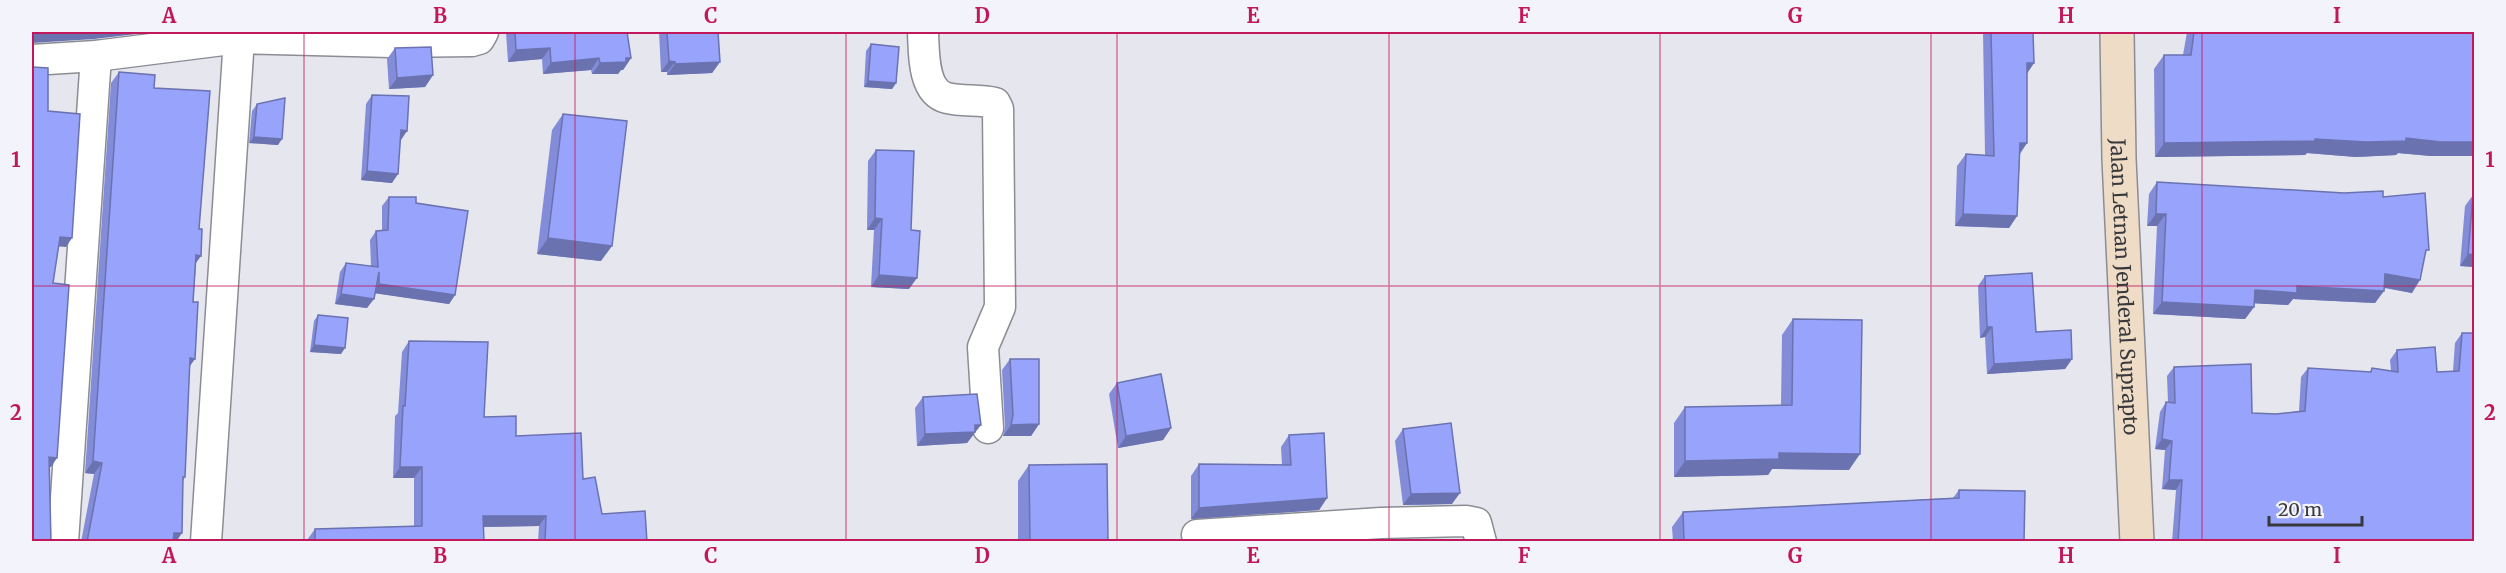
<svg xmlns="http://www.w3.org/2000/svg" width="2506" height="573" font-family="Merriweather,serif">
	<rect width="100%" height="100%" fill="#e5e6ee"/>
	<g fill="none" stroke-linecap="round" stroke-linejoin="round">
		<defs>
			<g id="minor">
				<path d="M923,32C924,51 922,92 947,98C963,102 979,99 995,103L998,109L1000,307L983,347L988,428"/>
				<path d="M391,42L472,41L479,39L483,32"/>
				<path d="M32,60L96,56L239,38"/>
				<path d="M1197,535L1381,523L1466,521L1476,523L1481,542"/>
				<path d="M63,542L96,56"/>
				<path d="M206,542L239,38L391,42L390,32"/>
			</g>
			<g id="secondary">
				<path id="s1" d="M2117,32L2119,159L2137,542"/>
			</g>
		</defs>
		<use href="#minor" stroke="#8b8d93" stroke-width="33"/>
		<use href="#secondary" stroke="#8b8d93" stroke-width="36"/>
		<use href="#minor" stroke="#fff" stroke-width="30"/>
		<use href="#secondary" stroke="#efdcc6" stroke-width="33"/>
	</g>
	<g fill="#838cd9">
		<path d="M506,32H627L631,58L623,70H621L618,74H592L591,70L543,74L542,59L508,62Z"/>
		<path d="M659,32H718L720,62L712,73L667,75V72H661Z"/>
		<path d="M1983,32H2033L2034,63L2027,73V143L2020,154L2017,216L2009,228L1955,226L1957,166L1966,154L1985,155Z"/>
		<path d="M2187,32H2475L2431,156L2398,153L2396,155L2356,157L2307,153L2305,155L2155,157L2154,69L2164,55H2183Z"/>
		<path d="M871,44L896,83L892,89L864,87L866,51Z"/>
		<path d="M395,48L433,75L425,87L389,89L387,59Z"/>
		<path d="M119,72L154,88L196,263L189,366L185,477L183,481L176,542H81L94,474L85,473L111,83Z"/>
		<path d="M372,95L401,139L392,183L361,180L366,104Z"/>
		<path d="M257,104L278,145L249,143L252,111Z"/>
		<path d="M563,114L601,261L537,254L552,130Z"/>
		<path d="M876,150L909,289L871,287L874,230H867L868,161Z"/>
		<path d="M2157,182L2383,197L2424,257L2412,293L2384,288L2375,303L2293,299L2288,305L2254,303V307L2245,319L2153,314L2157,226H2147L2149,194Z"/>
		<path d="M2473,195H2475V267L2460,266L2465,206Z"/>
		<path d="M389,197L416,203L455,295L449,304L375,293L367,308L335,304L340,272L346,263L371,266L370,240L376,231H382V206Z"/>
		<path d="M1985,276L2036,332L2072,359L2065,369L1987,374L1985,337L1980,338L1978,286Z"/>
		<path d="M2475,298V330H2473Z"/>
		<path d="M318,315L341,354L310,352L314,321Z"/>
		<path d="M1793,319L1849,470L1772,469L1768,475L1674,477V423L1685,407L1781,406L1782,335Z"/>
		<path d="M2462,333L2475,542H2172L2176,490L2162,489L2165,450L2155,449L2160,412L2166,402H2168L2167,376L2174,367L2252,413L2276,414L2299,411L2301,377L2308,368L2370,372L2372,368L2391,371L2390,360L2397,350L2437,372L2453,371L2455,343Z"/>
		<path d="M409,341L484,417L516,436L583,479L602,514L647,542H538L539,526L483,527L484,542H307V540L315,529L414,526V478H393L395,416L398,413L402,352Z"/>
		<path d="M1010,359L1039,424L1031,436H1003L1005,427L1002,370Z"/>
		<path d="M1117,383L1171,428L1163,440L1118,448L1109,394Z"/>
		<path d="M923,397L973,436H972L967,443L917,446L915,408Z"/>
		<path d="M1403,429L1452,504L1403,505L1395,441Z"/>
		<path d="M1289,435L1327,498L1319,510L1191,519V476L1199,464L1282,465L1281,447Z"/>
		<path d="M1029,465L1108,542H1018V481Z"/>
		<path d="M1959,490L2024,542H1673L1672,527L1683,512L1953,498Z"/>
	</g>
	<g fill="#6a72b0">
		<path d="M74,32H153L94,39L32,43V36L37,34Z"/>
		<path d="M550,48L542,59L508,62L516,50Z"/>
		<path d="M599,58L591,70L543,74L551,63Z"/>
		<path d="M626,58H631L623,70H621L618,74H592L600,63Z"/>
		<path d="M669,61L675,62L667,72H661Z"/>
		<path d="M720,62L712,73L667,75L675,64Z"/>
		<path d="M2027,63H2034L2026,75Z"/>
		<path d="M433,75L425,87L389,89L397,78Z"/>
		<path d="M868,81L896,83L892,89L864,87Z"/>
		<path d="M401,130L407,131L401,140Z"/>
		<path d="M254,137L282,139L278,145L249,143Z"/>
		<path d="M2406,138L2475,142V156H2431L2398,153L2396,155L2356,157L2307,153L2305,155L2155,157L2164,143L2315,139Z"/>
		<path d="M2020,143H2027L2019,154Z"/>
		<path d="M367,171L398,174L392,183L361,180Z"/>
		<path d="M1963,214L2017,216L2009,228L1955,226Z"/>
		<path d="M2156,214H2166L2157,226H2147Z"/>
		<path d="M875,218L882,219L874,230H867Z"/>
		<path d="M60,237L72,238L66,247L54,246Z"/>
		<path d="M548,238L612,246L601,261L537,254Z"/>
		<path d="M2468,254L2475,255V267L2460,266Z"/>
		<path d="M196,255L201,256L193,267Z"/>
		<path d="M2385,274L2420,280L2412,293L2377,286Z"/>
		<path d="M879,275L917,278L909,289L871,287Z"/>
		<path d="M379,284L455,295L449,304L373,293Z"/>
		<path d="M2297,286L2384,291L2375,303L2293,299L2288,305L2246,303L2255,290Z"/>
		<path d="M341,294L374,299L367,308L335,304Z"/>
		<path d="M2162,302L2254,307L2245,319L2153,314Z"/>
		<path d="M1987,327H1992L1985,337L1980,338Z"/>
		<path d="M314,345L345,348L341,354L310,352Z"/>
		<path d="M190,358L195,359L187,370Z"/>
		<path d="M2072,359L2065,369L1987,374L1994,364Z"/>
		<path d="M1039,424L1031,436H1003L1011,425Z"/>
		<path d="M975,425H981L967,443L917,446L925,434Z"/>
		<path d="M1171,428L1163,440L1118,448L1126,436Z"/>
		<path d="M2162,439L2172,441L2165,450L2155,449Z"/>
		<path d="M1779,453L1860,454L1849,470L1772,469L1768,475L1674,477L1685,461Z"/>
		<path d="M49,457L57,458L51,467L43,466Z"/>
		<path d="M93,461L102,463L94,474L85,473Z"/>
		<path d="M400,467H422L414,478H393Z"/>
		<path d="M2169,480H2182L2176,490L2162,489Z"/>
		<path d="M1460,493L1452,504L1403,505L1411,494Z"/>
		<path d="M1327,498L1319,510L1191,519L1199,508Z"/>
		<path d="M483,516H546L539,526L475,527Z"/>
		<path d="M174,533H182L176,542H168Z"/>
	</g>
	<g fill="#98a3fc" stroke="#6a72b0" stroke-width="1.5">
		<path d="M32,32H74L37,34L32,36Z"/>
		<path d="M515,32H627L631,58H626V62L600,63L599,58L551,63L550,48L516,50Z"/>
		<path d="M667,32H718L720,62L675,64V62L669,61Z"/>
		<path d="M1991,32H2033L2034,63H2027V143H2020L2017,216L1963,214L1966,154L1994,156Z"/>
		<path d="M2194,32H2475V142H2441L2406,138V141L2366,142L2315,139V141L2164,143V55H2191Z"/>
		<path d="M871,44L899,47L896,83L868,81Z"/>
		<path d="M431,47L433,75L397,78L395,48Z"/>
		<path d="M32,67L48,68V111L80,114L72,238L60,237L53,283L69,285L57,458L49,457L51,542H32Z"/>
		<path d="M119,72L155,75L154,88L210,91L199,229H202L201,256L196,255L193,302H198L195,359L190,358L185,477H183L182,533H174L173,542H87L102,463L93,461Z"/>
		<path d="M372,95L409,96L407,131L401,130L398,174L367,171Z"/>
		<path d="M285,98L282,139L254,137L257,104Z"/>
		<path d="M563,114L627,121L612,246L548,238Z"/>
		<path d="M876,150L914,151L911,230L920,231L917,278L879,275L882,219L875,218Z"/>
		<path d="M2157,182L2344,193L2383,191V197L2425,193L2429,250H2426L2420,280L2385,274L2384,291L2297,286V293L2255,290L2254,307L2162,302L2166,214H2156Z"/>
		<path d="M2473,195H2475V255L2468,254Z"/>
		<path d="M389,197H416V203L468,211L455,295L379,284V272L374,299L341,294L346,263L378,267L376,231L388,230Z"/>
		<path d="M2032,273L2036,332L2071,330L2072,359L1994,364L1992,327H1987L1985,276Z"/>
		<path d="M318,315L348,318L345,348L314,345Z"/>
		<path d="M1793,319L1862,320L1860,454L1779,453V459L1685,461V407L1792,405Z"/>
		<path d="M2462,333H2475V542H2178L2182,480H2169L2172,441L2162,439L2166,402L2175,403L2174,367L2251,364L2252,413L2276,414L2305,411L2308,368L2371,372L2372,368L2398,372L2397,350L2435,347L2437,372L2459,371Z"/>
		<path d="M409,341L488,342L484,417L516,416V436L581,433L583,479L595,477L602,514L645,511L647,542H545L546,516H483L484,542H315V529L422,526V467H400L403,406H405Z"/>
		<path d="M1010,359H1039V424L1011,425L1013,415Z"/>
		<path d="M1161,374L1171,428L1126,436L1117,383Z"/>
		<path d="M977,394L981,425H975V432L925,434L923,397Z"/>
		<path d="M1451,423L1460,493L1411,494L1403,429Z"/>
		<path d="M1324,433L1327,498L1199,508V464L1291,465L1289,435Z"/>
		<path d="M1107,464L1108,542H1030L1029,465Z"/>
		<path d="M1959,490L2025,491L2024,542H1882V540L1854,542H1684L1683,512L1959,498Z"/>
	</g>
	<path fill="none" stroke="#c2185b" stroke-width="1.5" stroke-opacity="0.55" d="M304,32V542M575,32V542M846,32V542M1117,32V542M1389,32V542M1660,32V542M1931,32V542M2202,32V542M32,286H2474"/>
	<g text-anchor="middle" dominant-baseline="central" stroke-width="6" stroke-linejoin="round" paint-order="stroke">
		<g font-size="20" fill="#38393c" stroke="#f2f3fb">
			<text stroke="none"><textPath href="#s1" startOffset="255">Jalan Letnan Jenderal Suprapto</textPath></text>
		</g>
	</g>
	<rect width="2506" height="573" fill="none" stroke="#f2f3fb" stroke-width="66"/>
	<path d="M2269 516v9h93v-9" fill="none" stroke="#38393c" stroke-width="3"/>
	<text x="2278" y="516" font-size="18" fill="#38393c" stroke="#f2f3fb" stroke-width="4.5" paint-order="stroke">20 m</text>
	<rect x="33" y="33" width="2440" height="507" fill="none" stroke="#c2185b" stroke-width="2"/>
	<g font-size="20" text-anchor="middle" font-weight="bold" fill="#c2185b">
		<text x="169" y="23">A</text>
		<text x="440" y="23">B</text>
		<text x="711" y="23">C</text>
		<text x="982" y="23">D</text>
		<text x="1253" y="23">E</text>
		<text x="1524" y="23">F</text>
		<text x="1795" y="23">G</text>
		<text x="2066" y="23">H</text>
		<text x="2337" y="23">I</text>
		<text x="16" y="167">1</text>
		<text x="2490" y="167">1</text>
		<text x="16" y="420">2</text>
		<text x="2490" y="420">2</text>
		<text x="169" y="563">A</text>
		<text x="440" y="563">B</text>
		<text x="711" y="563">C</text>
		<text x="982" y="563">D</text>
		<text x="1253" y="563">E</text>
		<text x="1524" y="563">F</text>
		<text x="1795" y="563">G</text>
		<text x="2066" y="563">H</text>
		<text x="2337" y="563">I</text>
	</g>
</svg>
